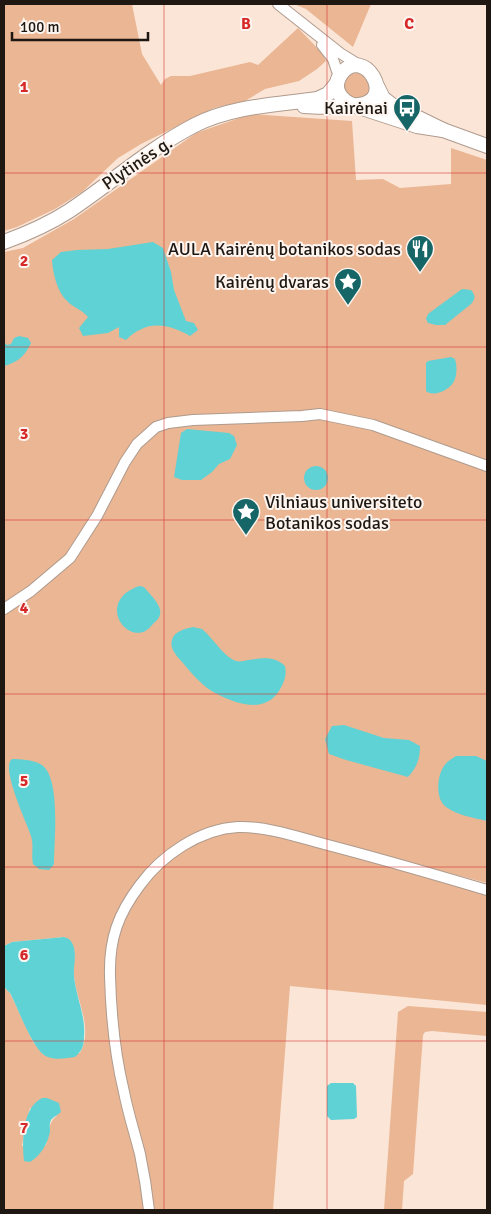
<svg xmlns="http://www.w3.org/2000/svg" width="491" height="1214" font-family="Signika,sans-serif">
	<rect width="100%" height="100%" fill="#fbe5d7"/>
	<g fill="#eab693" fill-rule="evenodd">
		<path d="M4,4H132L142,54L161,85L165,79L171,76H190L250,62L258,65L298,28L322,53L326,61L317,69L299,81L265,89L245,101L214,108L141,144L118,158L82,192L55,209L17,227L4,231Z"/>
		<path d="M294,4H371L353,47L306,9Z"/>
		<circle cx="357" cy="86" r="13"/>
		<path d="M251,114L352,121L356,180L383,179L400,188L451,184V148L487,160V883L289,831L487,894V1005L290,986L273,1210H4V987L10,993L33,1042L44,1055L80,1053C94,1029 76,1000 74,976C73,966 75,957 74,948L64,937L12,942L4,946V252L23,248L74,219L196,133ZM30,1108L57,1116C48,1121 49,1135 46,1145L22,1146L25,1127Z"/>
		<path d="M408,1006L487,1012V1036L432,1031L425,1032L423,1035L413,1174L404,1181L402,1210H384L398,1012Z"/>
	</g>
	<g fill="#5fd2d5">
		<path d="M153,242L163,248L171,272L174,290L186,321L194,323L198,330L190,336C166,323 147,320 126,340L119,337V327L108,333L83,336L79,328L88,317C80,308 74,308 68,302C57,292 53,274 52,260L61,252L77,250L108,249Z"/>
		<path d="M462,289L471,290C475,295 476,298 471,304L445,325H436L428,323L426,319L428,314Z"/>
		<path d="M19,336L28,338L31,343C25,356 18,362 4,366V342L7,345L11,344L14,338Z"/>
		<path d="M451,357L455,359C457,365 457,373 455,379C452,389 434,398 426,391V363L428,361Z"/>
		<path d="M187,429L229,433L234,436L237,445L230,459L219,464L212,472L201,480H182L174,477L181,433Z"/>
		<circle cx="316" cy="478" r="12"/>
		<path d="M139,586L144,587C152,597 169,611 155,622C151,626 147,631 143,632C122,639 99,600 139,586Z"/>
		<path d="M193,627L202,629C212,637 224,657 236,661C240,662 244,661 248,660C262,658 274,656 285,666C287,676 284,682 279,691C263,716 230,702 210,690C200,683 191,673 183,663C178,657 169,649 172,640C174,631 185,629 193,627Z"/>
		<path d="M344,725L384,738L409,740L420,746C420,759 417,767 408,777L346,760L329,754L325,739L332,726Z"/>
		<path d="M456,756H476L487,761V821C474,818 457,815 446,807C435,799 437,776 444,766C446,762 452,759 456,756Z"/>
		<path d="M12,759C21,759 34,760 42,765C61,779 54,841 54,863L53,866L49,870L39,869L33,864C31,855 34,845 31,836C27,823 0,767 12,759Z"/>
		<path d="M64,937L69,939C79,949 73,964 74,976C76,997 86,1016 84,1037C84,1046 82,1051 75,1057C66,1058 52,1061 44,1055C31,1045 18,1008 10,993L4,987V946L12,942Z"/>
		<path d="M331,1083H353L356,1086L357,1117L354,1119L331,1120L327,1116V1086Z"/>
		<path d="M42,1098H47L59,1103L61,1112C58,1115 53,1117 51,1120C49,1124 50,1128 50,1132C47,1145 41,1155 30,1162L24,1161C22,1141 22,1108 42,1098Z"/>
	</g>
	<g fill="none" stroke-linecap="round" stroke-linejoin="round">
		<defs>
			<g id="street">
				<path d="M278,4L340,53L361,66"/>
				<path d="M322,45L333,59L339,77"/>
				<path d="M4,609L31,591L70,558L97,516L125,462L137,444L156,427L168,423L193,420L302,416L320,414L373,425L487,466"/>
				<path d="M149,1210C147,1192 144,1173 140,1154C135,1134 128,1113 124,1092C115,1055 111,1014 110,976C109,939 118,914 140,885C162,855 200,829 238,827C265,826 298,837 324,844C378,858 433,874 487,890"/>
			</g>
			<g id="secondary">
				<path d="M377,86L383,98L392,105L443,130L487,146"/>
				<path d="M304,106C322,107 342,108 359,105C398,100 363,44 341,74C331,88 341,102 356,106L417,126L443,130"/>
				<path d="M4,242C26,234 49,224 69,211C111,183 150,148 195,125C232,106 276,105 317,99L328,94L337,83"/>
			</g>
		</defs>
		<use href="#street" stroke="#af9b8e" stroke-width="12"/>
		<use href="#secondary" stroke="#af9b8e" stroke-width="16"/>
		<use href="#street" stroke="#fff" stroke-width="10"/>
		<use href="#secondary" stroke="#fff" stroke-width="14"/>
	</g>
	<path fill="none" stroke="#d62828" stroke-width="1" stroke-opacity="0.55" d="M164,4V1210M327,4V1210M4,173H487M4,347H487M4,520H487M4,694H487M4,867H487M4,1041H487"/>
	<defs>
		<symbol id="bus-pin" viewBox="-11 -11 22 30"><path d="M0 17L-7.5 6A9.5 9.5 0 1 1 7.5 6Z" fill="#176667" stroke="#fef5f0"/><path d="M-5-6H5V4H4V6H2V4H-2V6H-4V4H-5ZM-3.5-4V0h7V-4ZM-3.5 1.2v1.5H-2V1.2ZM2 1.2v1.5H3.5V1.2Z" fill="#fff"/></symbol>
		<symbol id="restaurant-pin" viewBox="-11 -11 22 30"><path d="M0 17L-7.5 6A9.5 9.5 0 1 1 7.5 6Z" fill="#176667" stroke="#fef5f0"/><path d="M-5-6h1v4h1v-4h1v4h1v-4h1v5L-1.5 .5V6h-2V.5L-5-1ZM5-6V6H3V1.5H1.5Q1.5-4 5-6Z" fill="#fff"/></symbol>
		<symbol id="sight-pin" viewBox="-11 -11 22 30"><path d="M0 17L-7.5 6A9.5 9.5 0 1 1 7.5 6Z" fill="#176667" stroke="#fef5f0"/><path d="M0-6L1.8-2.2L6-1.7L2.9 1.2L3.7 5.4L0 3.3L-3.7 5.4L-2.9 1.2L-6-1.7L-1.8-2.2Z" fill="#fff"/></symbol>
	</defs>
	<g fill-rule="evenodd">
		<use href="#bus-pin" x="391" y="92" width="32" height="43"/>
		<use href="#restaurant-pin" x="404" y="233" width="32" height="43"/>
		<use href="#sight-pin" x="332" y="266" width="32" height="43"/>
		<use href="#sight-pin" x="230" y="496" width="32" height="43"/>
	</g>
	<g text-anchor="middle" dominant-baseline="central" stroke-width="4" stroke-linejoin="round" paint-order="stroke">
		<g font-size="18" fill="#1e1712" stroke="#fef5f0" text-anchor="end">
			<text x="388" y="108">Kairėnai</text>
			<text x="401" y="249">AULA Kairėnų botanikos sodas</text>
			<text x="329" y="282">Kairėnų dvaras</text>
			<text x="265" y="502" text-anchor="start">Vilniaus universiteto<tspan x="265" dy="21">Botanikos sodas</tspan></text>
		</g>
		<g font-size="18" fill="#1e1712" stroke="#fef5f0">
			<text transform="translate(137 163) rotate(-34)">Plytinės g.</text>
		</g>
	</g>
	<g font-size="16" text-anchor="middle" font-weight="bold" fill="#d62828" stroke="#fef5f0" stroke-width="4" stroke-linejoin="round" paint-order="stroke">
		<text x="246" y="29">B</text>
		<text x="409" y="29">C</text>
		<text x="24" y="92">1</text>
		<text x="24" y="266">2</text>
		<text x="24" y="439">3</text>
		<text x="24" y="613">4</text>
		<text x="24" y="786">5</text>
		<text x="24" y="960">6</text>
		<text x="24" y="1133">7</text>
	</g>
	<rect width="491" height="1214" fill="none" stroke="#1e1712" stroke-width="10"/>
	<path d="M12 32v8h136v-8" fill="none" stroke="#1e1712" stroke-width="2.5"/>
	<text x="20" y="32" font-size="15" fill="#1e1712" stroke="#fef5f0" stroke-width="4" paint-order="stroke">100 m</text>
</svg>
